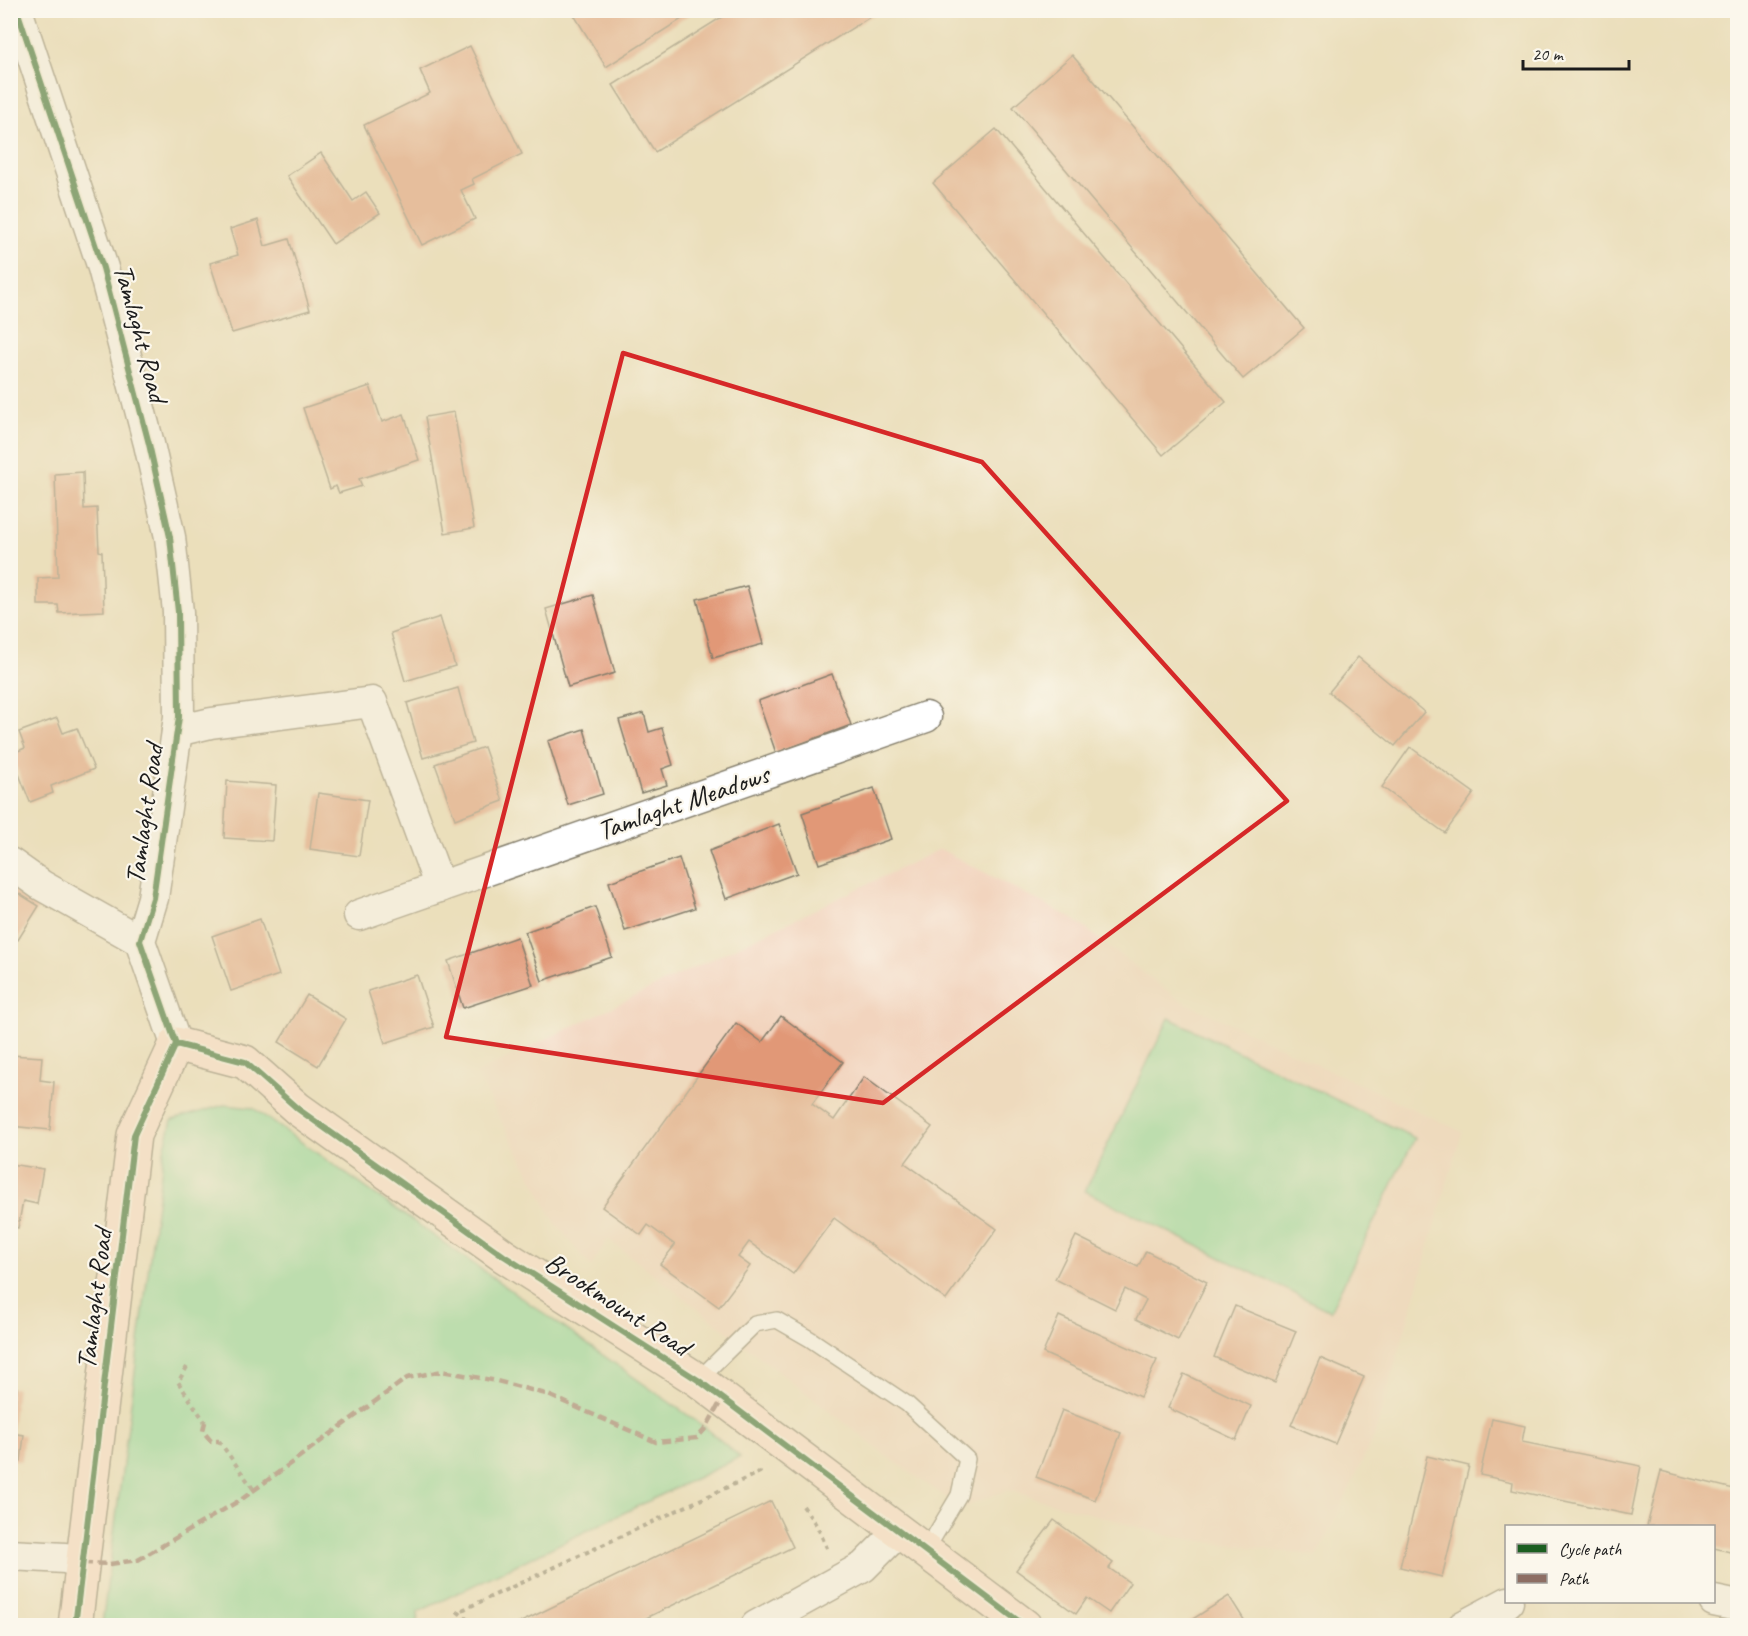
<svg xmlns="http://www.w3.org/2000/svg" width="1748" height="1636" font-family="Caveat,sans-serif">
	<rect width="100%" height="100%" fill="#fbf7ec"/>
	<filter id="ink" filterUnits="userSpaceOnUse"><feTurbulence type="fractalNoise" baseFrequency=".0167" numOctaves="2"/><feDisplacementMap in="SourceGraphic" scale="12" xChannelSelector="R" yChannelSelector="G"/><feConvolveMatrix kernelMatrix="1 2 1 2 8 2 1 2 1" color-interpolation-filters="sRGB"/></filter>
	<filter id="wash" filterUnits="userSpaceOnUse"><feTurbulence type="fractalNoise" baseFrequency=".008" numOctaves="4" result="noise"/><feDisplacementMap in="SourceGraphic" scale="24" xChannelSelector="R" yChannelSelector="G"/><feGaussianBlur stdDeviation="1.35" result="paint"/><feColorMatrix in="noise" values="0 0 0 0 0 0 0 0 0 0 0 0 0 0 0 0 0 1.4 0 .05"/><feComposite in="paint" operator="in"/></filter>
	<g filter="url(#wash)">
		<rect width="100%" height="100%" fill="#ebdfbb"/>
		<path fill="#f2d4be" d="M940,849L1073,919L1178,999L1462,1132L1375,1434L1318,1556L1173,1537L1007,1490L962,1508L895,1462L608,1239L591,1267L556,1224L476,1073Z"/>
		<g fill="#86db9d" stroke="#517c5c" stroke-width="1.5">
			<path d="M1169,1018L1415,1138L1330,1311L1085,1191Z"/>
			<path d="M224,1105L253,1108L706,1428L740,1457L418,1612L417,1625H102L164,1150L172,1120Z"/>
		</g>
		<g id="blocks">
			<g fill="#e19877">
				<path d="M571,10H696L606,67Z"/>
				<path d="M733,10H881L655,152L613,85Z"/>
				<path d="M470,46L522,154L472,179L474,184L461,190L475,219L422,245L364,125L430,93L420,70Z"/>
				<path d="M1072,55L1304,328L1243,379L1013,107Z"/>
				<path d="M996,129L1226,402L1163,455L933,183Z"/>
				<path d="M321,153L353,201L366,192L380,213L333,244L287,176Z"/>
				<path d="M258,220L265,246L289,239L310,310L232,333L210,263L238,255L230,229Z"/>
				<path d="M370,386L382,422L404,414L419,460L359,479L362,486L339,493L336,486L330,489L303,408Z"/>
				<path d="M454,412L474,528L445,533L425,417Z"/>
				<path d="M83,472L84,509L97,508L99,551L102,552L104,611L59,613L58,605H38V578L58,577L55,474Z"/>
				<path d="M747,586L763,644L713,658L697,599Z"/>
				<path d="M593,595L615,673L568,687L546,609Z"/>
				<path d="M440,617L455,666L405,681L391,633Z"/>
				<path d="M1358,657L1424,712L1395,746L1329,692Z"/>
				<path d="M832,674L851,725L776,753L758,701Z"/>
				<path d="M458,688L473,743L423,758L407,703Z"/>
				<path d="M644,713L649,732L662,728L673,765L662,769L667,785L641,793L619,720Z"/>
				<path d="M57,718L63,733L77,728L94,769L51,786L53,793L30,802L11,754L25,748L19,732Z"/>
				<path d="M584,729L603,794L568,805L548,741Z"/>
				<path d="M484,747L503,801L455,819L435,764Z"/>
				<path d="M1410,747L1474,793L1445,833L1382,787Z"/>
				<path d="M227,781L276,785L272,841L224,838Z"/>
				<path d="M874,788L891,839L819,864L802,813Z"/>
				<path d="M318,793L368,800L359,856L310,849Z"/>
				<path d="M779,824L797,873L726,899L709,851Z"/>
				<path d="M679,858L695,908L625,931L609,882Z"/>
				<path d="M10,888L39,906L18,940L10,936Z"/>
				<path d="M595,907L612,957L542,981L525,932Z"/>
				<path d="M260,919L279,975L231,991L212,936Z"/>
				<path d="M517,937L533,985L463,1008L448,961Z"/>
				<path d="M417,975L434,1027L385,1043L368,991Z"/>
				<path d="M307,995L346,1019L318,1066L279,1042Z"/>
				<path d="M781,1016L843,1062L812,1104L834,1120L864,1077L932,1127L905,1163L997,1229L946,1300L834,1218L793,1274L749,1242L738,1257L750,1266L719,1307L660,1264L675,1245L648,1225L641,1235L602,1207L736,1023L762,1042Z"/>
				<path d="M10,1055L42,1057L40,1080L54,1082L50,1130L10,1126Z"/>
				<path d="M10,1164L43,1169L37,1204L23,1201L18,1228L10,1226Z"/>
				<path d="M1076,1236L1138,1267L1146,1251L1207,1282L1178,1340L1136,1319L1146,1300L1125,1289L1115,1309L1055,1279Z"/>
				<path d="M1235,1306L1296,1331L1275,1383L1214,1357Z"/>
				<path d="M1059,1316L1157,1360L1140,1397L1043,1353Z"/>
				<path d="M1320,1358L1364,1377L1335,1444L1291,1425Z"/>
				<path d="M1184,1374L1251,1406L1236,1440L1168,1408Z"/>
				<path d="M10,1388H17L12,1428H10Z"/>
				<path d="M1062,1410L1121,1433L1095,1500L1036,1477Z"/>
				<path d="M1492,1419L1525,1426L1522,1442L1641,1466L1631,1515L1512,1490L1513,1482L1480,1475Z"/>
				<path d="M10,1433L24,1435L21,1461L10,1460Z"/>
				<path d="M1427,1456L1469,1466L1442,1577L1400,1567Z"/>
				<path d="M1661,1471L1738,1490V1554L1714,1548V1526H1647Z"/>
				<path d="M771,1501L793,1547L638,1622L631,1626H513Z"/>
				<path d="M1054,1520L1113,1563L1109,1568L1130,1583L1109,1613L1087,1598L1076,1614L1016,1570Z"/>
				<path d="M1229,1596L1248,1626H1190L1188,1622Z"/>
			</g>
		</g>
	</g>
	<g filter="url(#ink)">
		<use href="#blocks" fill-opacity="0" stroke="#847e6c" stroke-width="1.5"/>
		<g fill="none" stroke-linecap="round" stroke-linejoin="round">
			<defs>
				<path id="lane" d="M698,1380L755,1324L777,1320L810,1339L907,1404L967,1459L959,1495L925,1552"/>
				<g id="street">
					<path d="M17,10L103,268L149,444L170,537L178,612L179,717L153,898L140,941L176,1044"/>
					<path d="M177,731L211,723L372,702L440,887"/>
					<path d="M10,863L41,885L140,941"/>
					<path d="M359,915L926,717"/>
					<path d="M10,1555L65,1558L83,1563"/>
					<path d="M1714,1601L1738,1606"/>
					<path d="M756,1626L863,1567L898,1532"/>
					<path d="M1463,1626L1508,1602"/>
				</g>
				<path id="secondary" d="M75,1626L134,1135L176,1044L245,1062L298,1109L504,1256L698,1380L1025,1626"/>
			</defs>
			<use href="#lane" stroke="#847e6c" stroke-width="18"/>
			<use href="#street" stroke="#847e6c" stroke-width="33"/>
			<use href="#secondary" stroke="#847e6c" stroke-width="36"/>
			<g stroke="#847e6c" stroke-width="4" stroke-dasharray="4.5 4.5" stroke-linecap="butt">
				<path d="M187,1367L178,1382L205,1422"/>
				<path d="M219,1441L254,1490"/>
				<path d="M803,1506L817,1526L827,1548"/>
				<path d="M475,1626L458,1612L760,1472V1470"/>
			</g>
			<use href="#lane" stroke="#fff" stroke-width="15"/>
			<use href="#street" stroke="#fff" stroke-width="30"/>
			<use href="#secondary" stroke="#fee3d2" stroke-width="33"/>
			<g stroke="#8d6e63" stroke-width="4.5" stroke-dasharray="9 4.5" stroke-linecap="butt">
				<path d="M205,1422L203,1431L211,1441H219"/>
				<path d="M83,1563L110,1564L138,1560L242,1499L407,1378L442,1371L497,1381L546,1394L656,1442L697,1438L706,1428L722,1399"/>
			</g>
			<defs>
				<g id="cycleway">
					<path d="M17,10L103,268L149,444L170,537L178,612L179,717L153,898L140,941L176,1044L134,1135L75,1626"/>
					<path d="M176,1044L245,1062L298,1109L504,1256L698,1380L1025,1626"/>
				</g>
			</defs>
			<use href="#cycleway" stroke="#fbf7ec" stroke-width="10"/>
			<use href="#cycleway" stroke="#1b5e20" stroke-width="6"/>
		</g>
	</g>
	<path d="M0 0H1748V1636H0ZM623,353L982,462L1287,801L883,1103L446,1037Z" fill="#ebdfbb" fill-opacity=".55" fill-rule="evenodd"/>
	<path fill="none" stroke="#d62828" stroke-width="4.5" stroke-linejoin="round" d="M623,353L982,462L1287,801L883,1103L446,1037Z"/>
	<g text-anchor="middle" dominant-baseline="central" stroke-width="4.5" stroke-linejoin="round" paint-order="stroke">
		<g font-size="28" fill="#1c1c1c" stroke="#fbf7ec">
			<text transform="translate(141 333) rotate(75)">Tamlaght Road</text>
			<text transform="translate(683 802) rotate(-19)">Tamlaght Meadows</text>
			<text transform="translate(144 814) rotate(-82)">Tamlaght Road</text>
			<text transform="translate(94 1299) rotate(-83)">Tamlaght Road</text>
			<text transform="translate(618 1304) rotate(33)">Brookmount Road</text>
		</g>
	</g>
	<rect width="1748" height="1636" fill="none" stroke="#fbf7ec" stroke-width="36"/>
	<rect x="1505" y="1525" width="210" height="78" fill="#fbf7ec" stroke="#a29f99" stroke-width="1.5"/>
	<rect x="1517" y="1544" width="30" height="9" fill="#1b5e20" stroke="#a29f99" stroke-width="1.5"/>
	<text x="1559" y="1555" font-size="18" fill="#1c1c1c">Cycle path</text>
	<rect x="1517" y="1574" width="30" height="9" fill="#8d6e63" stroke="#a29f99" stroke-width="1.5"/>
	<text x="1559" y="1585" font-size="18" fill="#1c1c1c">Path</text>
	<path d="M1523 60v9h106v-9" fill="none" stroke="#1c1c1c" stroke-width="3"/>
	<text x="1532" y="60" font-size="18" fill="#1c1c1c" stroke="#fbf7ec" stroke-width="4.5" paint-order="stroke">20 m</text>
</svg>
